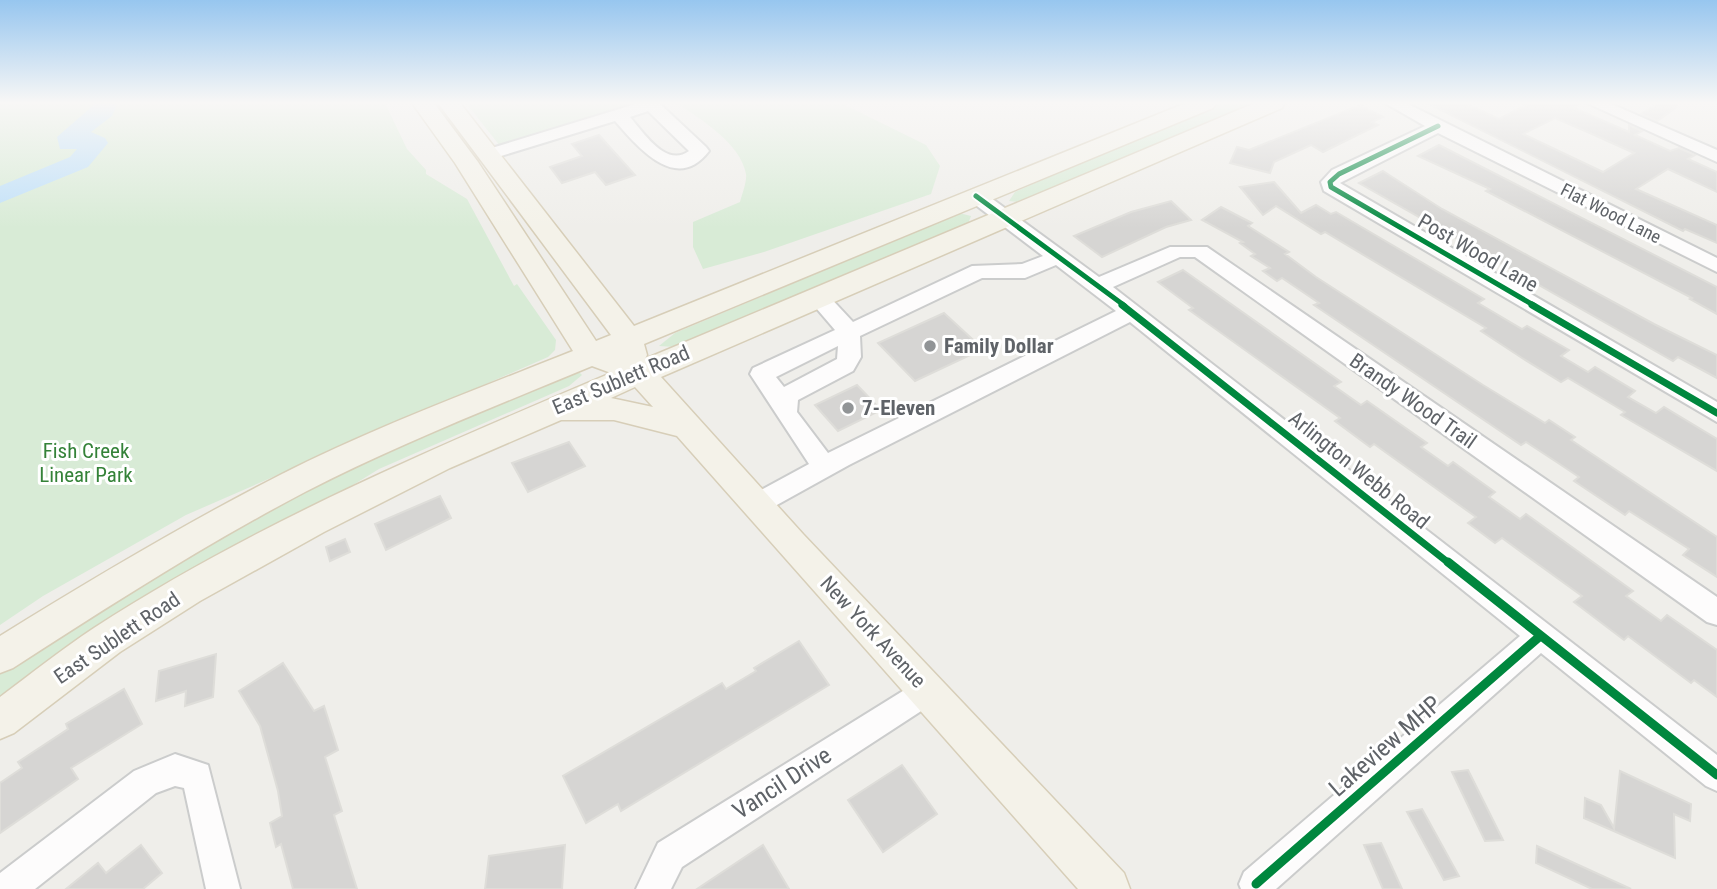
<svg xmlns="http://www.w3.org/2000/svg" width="1717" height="889" font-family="'Roboto Condensed',sans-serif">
	<rect width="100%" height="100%" fill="#efeeea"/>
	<g fill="#d8ebd6">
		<path d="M0,103H385L407,149L426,170V174L467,199L514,286L517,284L556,340L555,350L548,357L186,515L43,596L0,625Z"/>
		<path d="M466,103H644L500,146Z"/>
		<path d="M676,103H841L926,145L940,166L931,194L764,252L703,269L693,247V222L740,202C742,194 747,182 746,174C741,144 700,118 676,103Z"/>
		<path d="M1217,103H1250L1200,129L1018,202L1009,201L1015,192Z"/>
		<path d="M959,213L971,216L968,224L675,347L659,346L675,333Z"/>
		<path d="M578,371L582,375L569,386L379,469L0,702V664L344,467Z"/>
	</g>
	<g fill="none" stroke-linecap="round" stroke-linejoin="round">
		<path fill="#bfe0f9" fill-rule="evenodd" d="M96,103H118L112,116L91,132L105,138L108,143L88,167L0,203V186L70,157L77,149H60L57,137Z"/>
	</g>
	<g fill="#d6d5d3" stroke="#deddd9" stroke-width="2" fill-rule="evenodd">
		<path d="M1427,103H1465L1499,119L1526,105L1522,103H1582L1574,108L1629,132V125L1642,131L1635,135L1670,151L1679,148L1695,155L1688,159L1717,172V192L1668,169L1636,189L1717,225V243L1685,229L1683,231ZM1555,118L1592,134L1634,153L1603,172L1523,134Z"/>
		<path d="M1660,103H1675L1677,107L1657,121L1641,114Z"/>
		<path d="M1360,105L1383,117L1372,122L1378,125L1323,152L1311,145L1274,162L1270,173L1230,163L1237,147L1249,150Z"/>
		<path d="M599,135L635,175L606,185L595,172L562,183L550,167L582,156L572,144Z"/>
		<path d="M1439,145L1717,287V314L1690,299L1692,298L1486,191L1490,189L1418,156Z"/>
		<path d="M1383,171L1442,209L1654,324L1717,355V378L1678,357L1673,361L1359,183Z"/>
		<path d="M1274,182L1301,213L1316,205L1331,214L1336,212L1484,299L1478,303L1522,329L1527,326L1569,350L1561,356L1588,372L1595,367L1635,391L1628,397L1656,413L1664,407L1717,439V471L1621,415L1625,412L1568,378L1561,382L1522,358L1481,331L1486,328L1325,232L1321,234L1276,206L1263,215L1240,187Z"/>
		<path d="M1171,201L1191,220L1166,227L1102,257L1074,236L1131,212Z"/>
		<path d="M1221,207L1252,223L1248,226L1289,252L1285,254L1316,277L1483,385L1545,423L1549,420L1575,437L1571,440L1717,537V577L1683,555L1689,549L1629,511L1625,515L1574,481L1579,477L1555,461L1526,442L1521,445L1314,305L1319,303L1282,278L1277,281L1263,271L1270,268L1251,256L1255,254L1240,243L1243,242L1202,220Z"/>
		<path d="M1183,270L1341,382L1334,386L1361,405L1367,401L1427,443L1421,447L1448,466L1453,462L1495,492L1489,497L1520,519L1526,514L1633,591L1626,596L1661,621L1667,615L1717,650V697L1694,680L1691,683L1628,636L1624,640L1574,602L1582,596L1502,538L1495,543L1468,523L1476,517L1374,444L1370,447L1335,421L1340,418L1189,310L1193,308L1158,282Z"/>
		<path d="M944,313L983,349L915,381L878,343Z"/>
		<path d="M857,385L881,410L838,431L815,405Z"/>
		<path d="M569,442L585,466L528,492L512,463Z"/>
		<path d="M440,496L451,518L386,550L375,524Z"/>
		<path d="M345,539L350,552L330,561L326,547Z"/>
		<path d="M799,641L829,685L621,811L618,804L586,823L563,776L722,683L726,689L756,671L754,668Z"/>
		<path d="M216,654L213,697L185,706L186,691L156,701L159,671Z"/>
		<path d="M283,663L314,711L324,706L338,750L325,757L342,811L334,815L357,889H293L281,844L276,847L270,823L282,816L278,791L260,726L239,691Z"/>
		<path d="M124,689L142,724L71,768L78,779L0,833V783L22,768L18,762L68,729L66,724Z"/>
		<path d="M902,765L937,814L883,852L848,800Z"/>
		<path d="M1468,770L1503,840L1485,841L1452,772Z"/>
		<path d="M1620,771L1691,804L1690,821L1674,814L1675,858L1584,818L1585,798L1601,805L1614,828Z"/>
		<path d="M1422,809L1459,876L1444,880L1407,812Z"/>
		<path d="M1381,843L1402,889H1383L1364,845Z"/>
		<path d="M141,845L162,873L143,889H66L98,863L106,873Z"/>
		<path d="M565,845L562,889H485L489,856Z"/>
		<path d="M763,845L789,889H697Z"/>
		<path d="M1537,846L1631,889H1592L1536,863Z"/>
	</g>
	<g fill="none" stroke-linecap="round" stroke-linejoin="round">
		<defs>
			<g id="minor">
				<path d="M639,103H659L706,147L709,151C676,194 638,147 615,121L488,160L479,155L482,151ZM648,111L689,151C666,168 644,133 630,117Z"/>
				<path d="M1385,103H1406L1717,258V272L1438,133L1340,183L1717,402V422L1324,191L1321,182L1332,170L1425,126Z"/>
				<path d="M1587,103H1609L1717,150V162Z"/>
				<path d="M976,190L983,192L1099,277L1170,247H1207L1717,597V625L1707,622L1195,257H1180L1113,287L1717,755V791L1706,786L1541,653L1276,889H1241L1239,884L1244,872L1520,636L1130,322L849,465L766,511L757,514L748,511L744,504L748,497L809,464L750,374L753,368L835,330L811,302L807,297L811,292H825L853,322L972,266L1022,264L1043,256L969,200L967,196ZM1056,265L1116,311L828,453L797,412L798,400L853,371L861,357L860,336L982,278H1025ZM838,346L837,359L784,387L776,377Z"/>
				<path d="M927,676L938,680L942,690L938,700L682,867L671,889H636L658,843Z"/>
				<path d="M175,754L208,765L240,889H206L184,788L175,786L156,793L35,889H0V873L134,771Z"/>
			</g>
			<path id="major" d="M412,103H434L478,162L596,341L611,335L438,103H460L634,326L1186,103H1216L1213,108L644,344L647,355L645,359L1255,103H1285L1282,108L661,377L803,534L1124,873L1130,889H1078L677,436L614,420H561L450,468L324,532L200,601L120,652L14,733L0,739V697C31,674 62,649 94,628C256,523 434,448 611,373L592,366C496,406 398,444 305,492C204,545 109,606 13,668L0,673V636C92,579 184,524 280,475C375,427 475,390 573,351L455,163ZM635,387L653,407L611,398Z"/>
		</defs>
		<use href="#minor" stroke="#cbcccc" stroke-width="4"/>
		<use href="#major" stroke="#d7ceb8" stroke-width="3"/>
		<use href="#minor" fill="#fdfcfc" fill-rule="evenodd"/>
		<use href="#major" fill="#f4f2e9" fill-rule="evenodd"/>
		<defs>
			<g id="cycleway-far2">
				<path d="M1438,126L1339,174L1330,182L1331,187L1535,306"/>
				<path d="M976,196L1125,306"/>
			</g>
			<g id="cycleway-far1">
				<path d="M1122,305L1450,564"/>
				<path d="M1532,305L1717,413"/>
			</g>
			<g id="cycleway">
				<path d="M1448,562L1717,775"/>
				<path d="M1256,884L1539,637"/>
			</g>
		</defs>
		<use href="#cycleway-far2" stroke="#fff" stroke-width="9"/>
		<use href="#cycleway-far1" stroke="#fff" stroke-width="11"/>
		<use href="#cycleway" stroke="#fff" stroke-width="13"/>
		<use href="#cycleway-far2" stroke="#00873e" stroke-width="5"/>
		<use href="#cycleway-far1" stroke="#00873e" stroke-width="7"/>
		<use href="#cycleway" stroke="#00873e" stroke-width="9"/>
	</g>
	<linearGradient id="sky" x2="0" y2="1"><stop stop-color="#97c6ef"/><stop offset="0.45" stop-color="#f8f7f6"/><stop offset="1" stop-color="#f8f7f6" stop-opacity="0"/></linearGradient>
	<rect width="1717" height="228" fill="url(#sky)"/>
	<g fill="#919496" stroke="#fff" stroke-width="2.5">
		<circle cx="930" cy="346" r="7"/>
		<circle cx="848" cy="408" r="7"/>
	</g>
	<g text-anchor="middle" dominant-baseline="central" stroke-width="6" stroke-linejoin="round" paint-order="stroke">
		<g font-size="18" fill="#5f6368" stroke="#fff">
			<text transform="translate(1611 213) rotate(27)">Flat Wood Lane</text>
		</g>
		<g font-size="21" fill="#5f6368" stroke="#fff">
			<text transform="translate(1478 253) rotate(30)">Post Wood Lane</text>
			<text transform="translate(621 380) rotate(-23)">East Sublett Road</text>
			<text transform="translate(1413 401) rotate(35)">Brandy Wood Trail</text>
			<text transform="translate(1359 470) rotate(39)">Arlington Webb Road</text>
			<text transform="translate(873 632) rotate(47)">New York Avenue</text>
			<text transform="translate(117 638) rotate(-34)">East Sublett Road</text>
		</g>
		<g font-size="21" font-weight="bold" fill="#5f6368" stroke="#fff" text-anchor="start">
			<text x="944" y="346">Family Dollar</text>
			<text x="862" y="408">7-Eleven</text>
		</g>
		<g font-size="21" fill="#348238" stroke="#fff">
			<text x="86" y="451">Fish Creek<tspan x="86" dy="24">Linear Park</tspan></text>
		</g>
		<g font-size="24" fill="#5f6368" stroke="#fff">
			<text transform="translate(1385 746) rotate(-41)">Lakeview MHP</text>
			<text transform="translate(782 783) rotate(-33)">Vancil Drive</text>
		</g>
	</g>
</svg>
